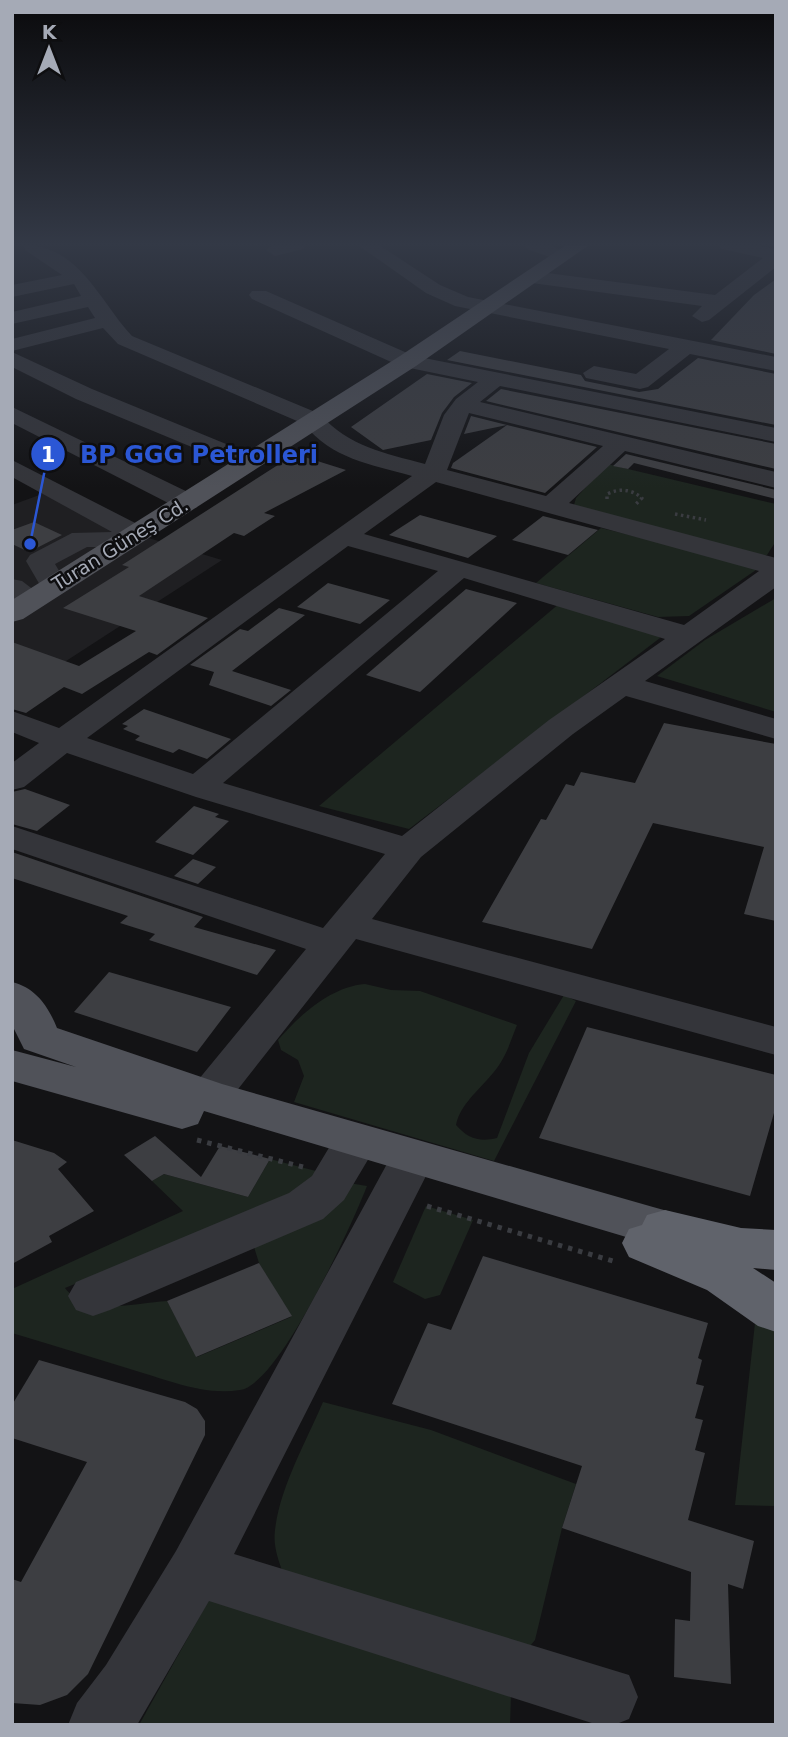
<svg xmlns="http://www.w3.org/2000/svg" width="788" height="1737" font-family="'DejaVu Sans',sans-serif">
	<rect width="100%" height="100%" fill="#131315"/>
	<path fill="#1f1f22" d="M53,490L135,534L222,560L12,696V505Z"/>
	<g fill="#1d251f">
		<path d="M607,464L776,504V541L767,555L761,556L574,505L576,498Z"/>
		<path d="M601,528L744,563L756,570L689,616L658,617L536,583Z"/>
		<path d="M776,598V712L657,676L705,640Z"/>
		<path d="M560,603L658,634L660,638L409,829L319,806Z"/>
		<path d="M365,984L391,990L420,991L517,1025C512,1037 508,1051 501,1062C488,1084 461,1100 456,1125C468,1139 480,1142 497,1138L529,1053L564,995L576,1001L494,1161L294,1102L304,1076L298,1060L281,1050L278,1040C300,1015 330,987 365,984Z"/>
		<path d="M270,1159L316,1171L314,1186L65,1288C86,1317 135,1303 167,1301L197,1357L291,1317L259,1263L254,1247L343,1182L367,1186C352,1225 279,1385 240,1390C203,1396 165,1379 130,1369C91,1357 52,1345 12,1333V1289L183,1211L152,1181L164,1174L248,1197Z"/>
		<path d="M426,1206L473,1220L440,1295L425,1299L393,1282Z"/>
		<path d="M776,1322V1506L735,1505L755,1323Z"/>
		<path d="M323,1402L431,1430L576,1484L562,1528L535,1640L526,1651L283,1573C278,1559 273,1546 275,1530C280,1487 306,1442 323,1402Z"/>
		<path d="M209,1600L511,1693L510,1725H139Z"/>
	</g>
	<g fill="#3d3e42">
		<path d="M776,279V354L711,340L754,295Z"/>
		<path d="M460,351L581,375L585,381L639,392L658,389L698,358L776,374V425L447,360Z"/>
		<path d="M427,374L472,383L454,397L442,413L431,440L383,450L351,427Z"/>
		<path d="M501,389L776,444V469L486,401Z"/>
		<path d="M471,416L507,425L464,434Z"/>
		<path d="M507,425L597,447L545,493L451,468L453,463Z"/>
		<path d="M295,454L346,470L264,513L275,516L244,536L234,533L139,596L208,618L157,655L149,652L82,694L64,687L26,713L12,709V642L79,666L136,631L63,608L129,567L122,565Z"/>
		<path d="M626,454L776,490V499L634,463L628,469L613,466Z"/>
		<path d="M420,515L497,536L468,558L389,535Z"/>
		<path d="M543,516L598,530L568,555L512,540Z"/>
		<path d="M34,522L62,535L29,552L12,544V530Z"/>
		<path d="M328,583L390,600L360,624L297,607Z"/>
		<path d="M466,589L517,603L420,692L366,675Z"/>
		<path d="M279,608L305,615L232,671L291,690L271,706L209,685L214,672L190,665L240,629L248,631Z"/>
		<path d="M144,709L231,739L207,759L179,749L173,753L135,740L140,736L123,729L128,726L122,724Z"/>
		<path d="M664,723L776,744V921L744,914L764,847L653,823L592,949L482,922L541,819L546,820L566,784L574,786L581,772L635,783Z"/>
		<path d="M25,789L70,805L37,831L12,824V792Z"/>
		<path d="M194,806L219,814L215,817L229,821L193,855L155,842Z"/>
		<path d="M12,852L203,917L194,927L276,950L257,975L149,940L155,934L120,923L128,916L12,878Z"/>
		<path d="M193,859L216,867L198,884L174,876Z"/>
		<path d="M109,972L231,1007L197,1052L74,1012Z"/>
		<path d="M587,1027L776,1075V1106L750,1196L539,1138Z"/>
		<path d="M155,1136L201,1177L220,1146L270,1159L248,1197L164,1174L152,1181L124,1155Z"/>
		<path d="M12,1140L54,1153L67,1162L58,1169L94,1211L49,1236L52,1242L12,1264Z"/>
		<path d="M483,1256L708,1323L698,1358L702,1360L696,1384L704,1386L695,1418L703,1420L695,1450L705,1453L688,1520L754,1541L743,1589L728,1584L731,1684L674,1677L675,1619L690,1621L691,1572L562,1528L582,1466L392,1404L428,1323L451,1330Z"/>
		<path d="M259,1263L292,1316L196,1357L167,1301Z"/>
		<path d="M39,1360L185,1402L197,1409L205,1421V1435L88,1674L67,1695L40,1705L12,1703V1579L21,1582L87,1462L12,1438V1405Z"/>
	</g>
	<g fill="none" stroke-linecap="round" stroke-linejoin="round">
		<g stroke="#3a3c41" stroke-width="3.5" stroke-dasharray="2.5 3.5" stroke-linecap="butt">
			<path d="M607,499V494C620,488 631,489 642,498L636,504"/>
			<path d="M675,514L706,520"/>
		</g>
		<g stroke="#3a3c41" stroke-width="5" stroke-dasharray="4.5 6" stroke-linecap="butt">
			<path d="M197,1140L303,1167"/>
			<path d="M427,1206L616,1262"/>
		</g>
		<g fill="#34353a" fill-rule="evenodd">
			<path d="M24,245C79,245 100,302 132,336L320,414C349,447 385,453 425,464L444,415L456,399L478,382L400,366L252,299L249,295L252,291H266L414,356L776,428V442L500,386L480,402L776,472V488L625,451L569,503L776,558V587L645,681L776,719V739L626,696L573,734L421,857L372,919L776,1027V1055L356,939L224,1107L209,1111L194,1107L187,1096L194,1085L306,949L12,849V826L323,928L385,854L196,797L67,753L24,787L12,790V763L39,743L12,732V711L59,728L412,476C370,464 332,459 304,424L118,344L103,328L12,351V339L95,318L88,307L12,324V312L81,296L74,284L12,297V285L62,275L25,250ZM469,413L603,446L546,496L447,470ZM436,482L759,571L684,625L364,534ZM348,546L438,571L193,774L87,738ZM464,578L665,639L549,720L402,836L223,783Z"/>
			<path d="M306,245L303,249L275,256L266,250L273,245Z"/>
			<path d="M358,245H379L440,285L468,297L776,357V371L690,354L648,387L640,389L586,378L583,373L594,366L636,374L669,349L455,306L426,293Z"/>
			<path d="M524,245H550L573,256L564,262L527,249Z"/>
			<path d="M719,245H754L776,249V267L709,320L702,322L692,316L702,306L532,283L522,277L532,271L715,295L763,258L722,249Z"/>
			<path d="M12,352L92,389L258,457L261,462L258,467H240L76,399L12,367Z"/>
			<path d="M12,407L196,496L200,502L196,508H178L12,423Z"/>
			<path d="M12,460L145,528L148,534L133,547H87L55,564L68,586L64,592L54,595L44,592L26,561L30,555L72,533L112,532L12,477Z"/>
			<path d="M12,579L22,581L47,600L43,606L33,609L12,600Z"/>
			<path d="M346,1141L362,1146L369,1158L344,1200L323,1219L110,1310L93,1316L76,1310L68,1296L76,1282L289,1193L312,1176L330,1146Z"/>
			<path d="M404,1157L420,1162L427,1174L234,1554L629,1675L638,1697L629,1719L614,1725H598L209,1601L137,1725H68L77,1703L106,1665L176,1551L388,1162Z"/>
		</g>
		<g fill="#505259" fill-rule="evenodd">
			<path d="M566,245H589L416,366L23,619L12,622V600L400,356Z"/>
			<path d="M12,982C36,988 48,1006 57,1028L222,1084L653,1207L671,1212L678,1226L671,1240L653,1245L204,1111L198,1124L182,1129L12,1081V1050L76,1067L24,1049L12,1025Z"/>
		</g>
		<path fill="#60636b" fill-rule="evenodd" d="M665,1210L741,1228L776,1230V1270L753,1268L776,1283V1332L758,1326L707,1290L629,1257L622,1243L629,1229L642,1225L647,1215Z"/>
	</g>
	<linearGradient id="sky" x2="0" y2="1"><stop stop-color="#0a0a0c"/><stop offset="0.5" stop-color="#333946"/><stop offset="1" stop-color="#333946" stop-opacity="0"/></linearGradient>
	<rect width="788" height="488" fill="url(#sky)"/>
	<g text-anchor="middle" dominant-baseline="central" stroke-width="5" stroke-linejoin="round" paint-order="stroke">
		<g font-size="19" fill="#a5aab6" stroke="#0e0e10">
			<text transform="translate(120 544) rotate(-32)">Turan Güneş Cd.</text>
		</g>
	</g>
	<path fill="none" stroke="#2b57d5" stroke-width="2.5" d="M30 544L48 454"/>
	<g fill="#2b57d5" stroke="#0e0e10" stroke-width="2.5">
		<circle cx="30" cy="544" r="7"/>
		<circle cx="48" cy="454" r="18"/>
	</g>
	<g font-size="21" text-anchor="middle" font-weight="bold" fill="#fff">
		<text x="48" y="462">1</text>
	</g>
	<g font-size="24" text-anchor="middle" font-weight="bold" fill="#2b57d5" stroke="#0e0e10" stroke-width="5" stroke-linejoin="round" paint-order="stroke">
		<text x="199" y="463">BP GGG Petrolleri</text>
	</g>
	<rect width="788" height="1737" fill="none" stroke="#a5aab6" stroke-width="28"/>
	<g transform="translate(49 49)" stroke="#0e0e10" stroke-width="5" paint-order="stroke">
	<path d="M0-5L12 26L0 18L-12 26Z" fill="#a5aab6"/>
	<text y="-10" font-size="19" font-weight="bold" text-anchor="middle" fill="#a5aab6">K</text>
	</g>
</svg>
